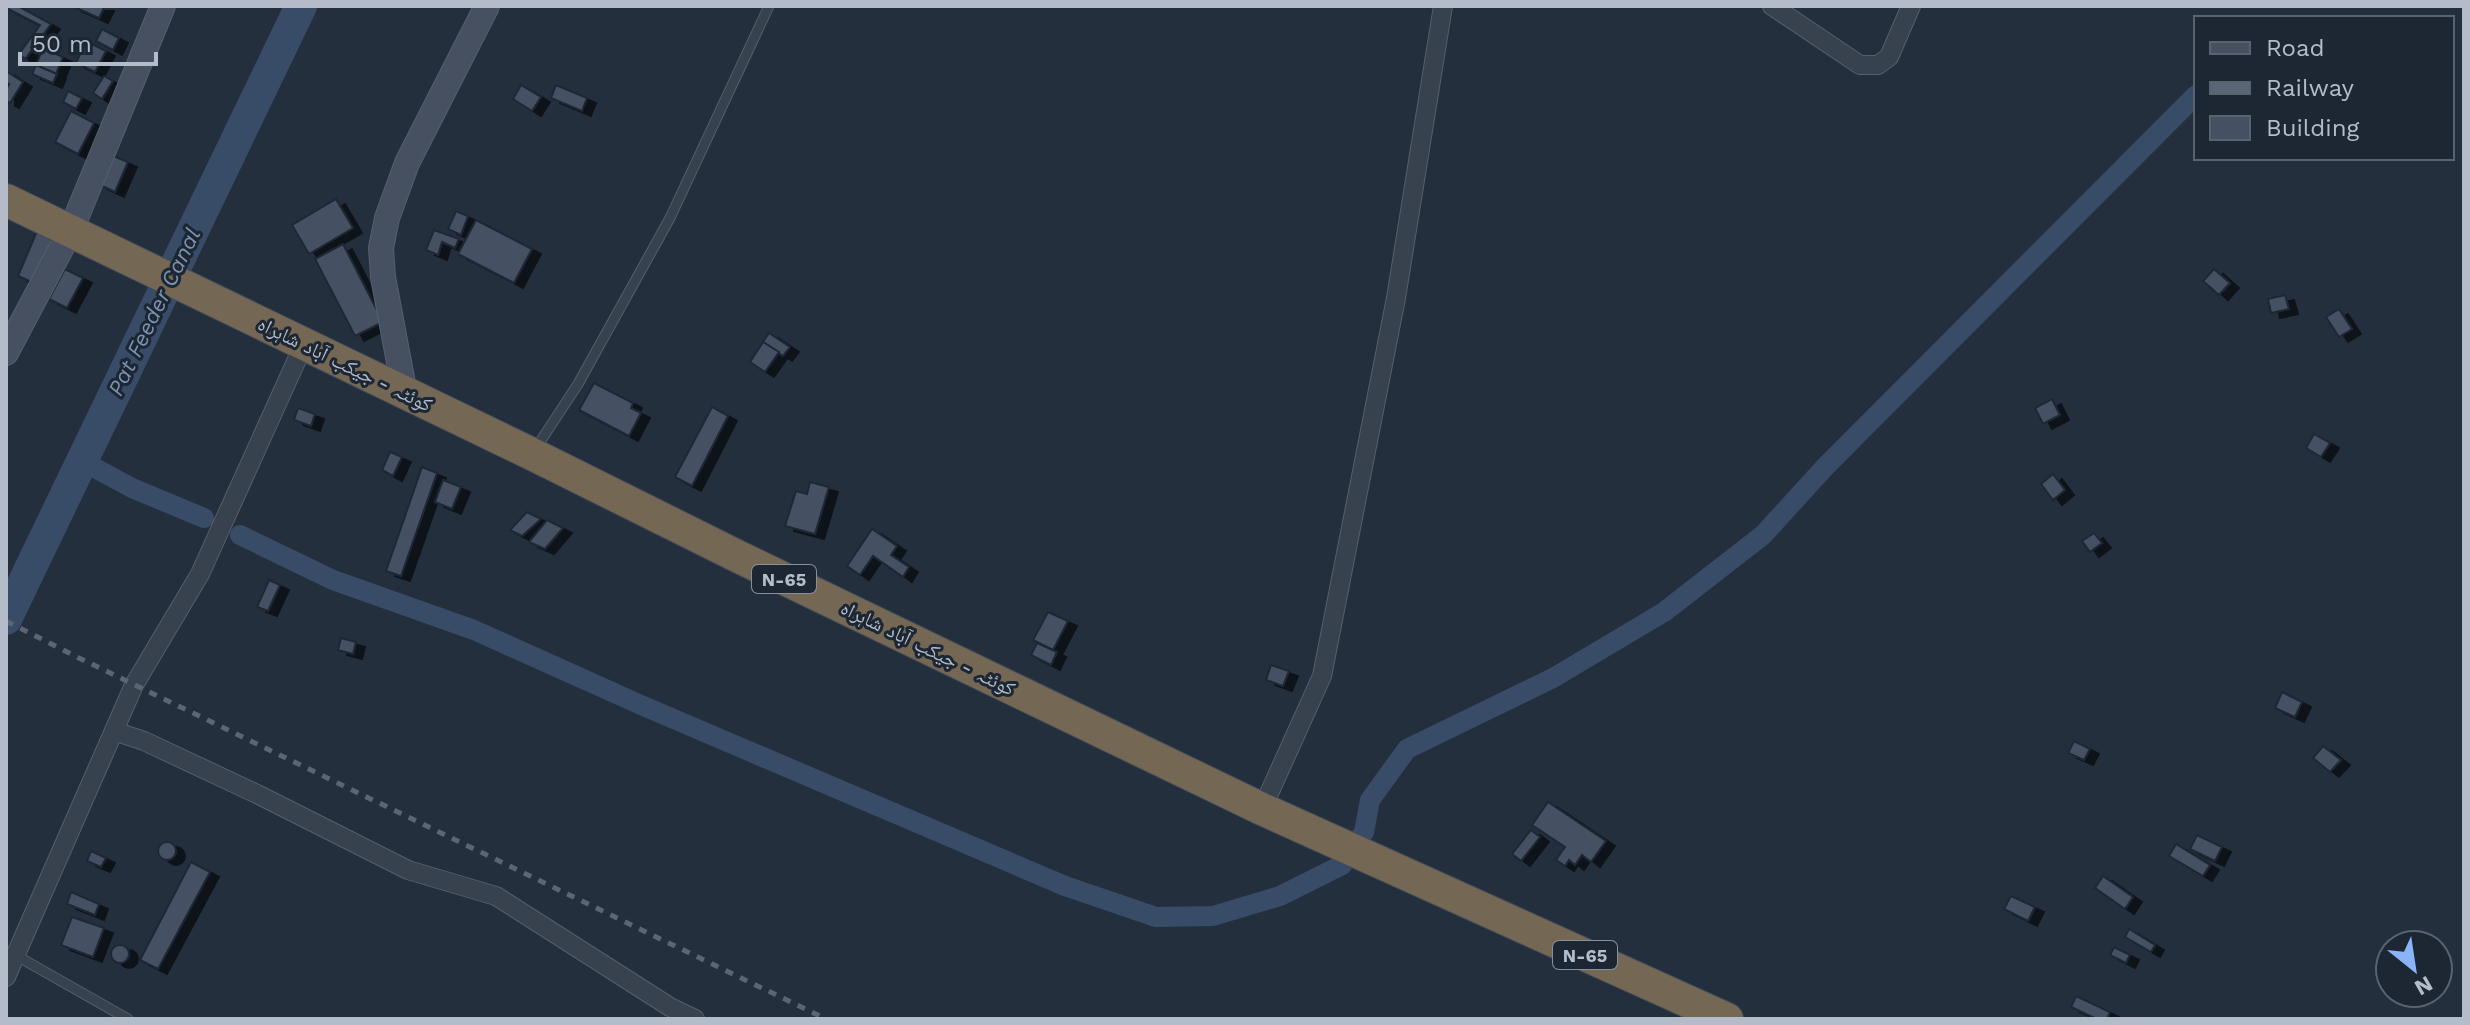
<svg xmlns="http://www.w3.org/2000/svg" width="2470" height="1025" font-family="'Work Sans','Noto Naskh Arabic',sans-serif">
	<defs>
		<filter id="shadow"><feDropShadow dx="9" dy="5" stdDeviation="0" flood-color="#0009"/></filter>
	</defs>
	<rect width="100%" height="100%" fill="#242f3e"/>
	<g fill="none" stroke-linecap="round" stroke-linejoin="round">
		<g stroke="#394c67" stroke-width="20">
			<path d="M82,461L132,488L204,518"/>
			<path d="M240,535L333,580L474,630L641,705L1065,886L1156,917L1213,916L1280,896L1342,865L1364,832L1370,800L1407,749L1553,678L1664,612L1763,535L1825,467L2196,95"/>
		</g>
		<path stroke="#394c67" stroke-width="32" d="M6,619L301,6"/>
	</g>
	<g fill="#455162" stroke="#1f2835" stroke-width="2" filter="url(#shadow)">
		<path d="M6,6H18L51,24L25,59L19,54L40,25L6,8Z"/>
		<path d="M72,6H105L99,18Z"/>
		<path d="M102,29L119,38L113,50L96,41Z"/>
		<path d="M86,41L106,51L95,72L76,63Z"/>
		<path d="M43,48L63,57L56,74L36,65Z"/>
		<path d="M36,65L57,74L53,83L32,74Z"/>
		<path d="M6,71L23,82L10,103L6,101V90L9,84L6,82Z"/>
		<path d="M104,76L113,81L102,99L93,93Z"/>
		<path d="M521,85L541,97L532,111L513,99Z"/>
		<path d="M556,85L587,98L582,111L551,98Z"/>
		<path d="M68,91L82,98L76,109L63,102Z"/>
		<path d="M71,111L94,123L78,154L55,142Z"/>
		<path d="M111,155L128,162L115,192L98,184Z"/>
		<path d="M336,199L353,228L309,254L292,225Z"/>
		<path d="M456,211L468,216L461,235L448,229Z"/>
		<path d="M476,220L532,249L514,283L458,254Z"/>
		<path d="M40,224L56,231L34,283L18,276Z"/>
		<path d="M434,230L459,239L455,248L442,242L438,255L426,250Z"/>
		<path d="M343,244L383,322L355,336L315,259Z"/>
		<path d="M65,269L83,278L67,308L49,299Z"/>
		<path d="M2214,269L2230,283L2219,295L2203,281Z"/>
		<path d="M2285,295L2289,309L2271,313L2268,299Z"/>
		<path d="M2339,309L2352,329L2339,337L2326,317Z"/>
		<path d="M769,333L790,347L783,356L763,342Z"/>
		<path d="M763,342L779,352L765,372L750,362Z"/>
		<path d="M594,383L633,403L631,408L641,413L629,436L579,410Z"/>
		<path d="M2052,399L2060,415L2043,424L2035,408Z"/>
		<path d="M712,407L728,416L692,486L675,477Z"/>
		<path d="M298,408L315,414L311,426L294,420Z"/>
		<path d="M2314,434L2330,443L2321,457L2306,448Z"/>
		<path d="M390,452L402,457L393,476L382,470Z"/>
		<path d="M422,467L437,473L401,576L386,571Z"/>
		<path d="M2053,474L2065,490L2053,500L2041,484Z"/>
		<path d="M443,480L461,487L452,509L435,502Z"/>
		<path d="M810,482L829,487L815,534L785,526L796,491L807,494Z"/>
		<path d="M527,512L541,519L522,536L510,530Z"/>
		<path d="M547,520L563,528L545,549L529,542Z"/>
		<path d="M872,529L897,546L891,555L909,567L903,577L873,556L860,575L847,566Z"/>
		<path d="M2094,533L2102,543L2090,552L2082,541Z"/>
		<path d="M269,580L280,585L268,611L257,607Z"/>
		<path d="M1048,612L1068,621L1053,650L1033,640Z"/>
		<path d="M341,638L356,642L353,654L338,650Z"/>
		<path d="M1037,643L1057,652L1051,665L1031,655Z"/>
		<path d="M1271,665L1289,671L1283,686L1266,680Z"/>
		<path d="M2282,692L2302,702L2295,717L2275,708Z"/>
		<path d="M2074,741L2090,749L2084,760L2068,753Z"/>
		<path d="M2323,746L2341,760L2330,772L2313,758Z"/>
		<path d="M1548,802L1606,841L1591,862L1582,855L1575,865L1569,860L1565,866L1556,860L1565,847L1532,825Z"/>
		<path d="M1531,830L1540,837L1521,861L1512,854Z"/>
		<path d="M2197,835L2222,847L2215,861L2190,849Z"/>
		<circle cx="167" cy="851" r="9"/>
		<path d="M2176,844L2210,865L2203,876L2169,856Z"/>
		<path d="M91,851L106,858L101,867L87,861Z"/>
		<path d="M191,862L210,872L158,969L140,960Z"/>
		<path d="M2103,876L2133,897L2125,909L2095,888Z"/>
		<path d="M71,892L99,904L95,915L67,904Z"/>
		<path d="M2011,896L2035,907L2028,921L2004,909Z"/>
		<path d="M72,917L104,928L93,957L61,945Z"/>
		<path d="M2129,929L2155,945L2151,952L2125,937Z"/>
		<circle cx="120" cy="954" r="9"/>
		<path d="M2114,947L2130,955L2126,963L2110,955Z"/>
		<path d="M2076,996L2110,1012L2107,1019H2097L2071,1007Z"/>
	</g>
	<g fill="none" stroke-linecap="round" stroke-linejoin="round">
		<defs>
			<g id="lane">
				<path d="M534,451L578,384L670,218L769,6"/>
				<path d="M17,956L128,1019"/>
			</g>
			<g id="street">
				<path d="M1772,6L1860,65H1878L1889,57L1911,6"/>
				<path d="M114,731L144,741L257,794L408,870L496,896L670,1007L695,1019"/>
				<path d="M1262,809L1322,676L1396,298L1443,6"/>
				<path d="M6,977L134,685L200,574L304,344"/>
			</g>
			<g id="secondary">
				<path d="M6,353L71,230L163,6"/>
				<path d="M405,394L383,277L381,248L387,218L407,163L487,6"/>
			</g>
			<path id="highway" d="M6,200L532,454L737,556L1262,809L1727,1019"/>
		</defs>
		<use href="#lane" stroke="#565f6c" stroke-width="11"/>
		<use href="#street" stroke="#565f6c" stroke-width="20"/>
		<use href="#secondary" stroke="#565f6c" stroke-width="26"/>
		<use href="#highway" stroke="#434c59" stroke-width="34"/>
		<use href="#lane" stroke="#38414e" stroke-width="9"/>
		<use href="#street" stroke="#38414e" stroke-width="18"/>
		<use href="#secondary" stroke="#465061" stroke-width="24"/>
		<use href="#highway" stroke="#746855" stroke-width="32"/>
		<path stroke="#5a6575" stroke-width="5" stroke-dasharray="8 8" stroke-linecap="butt" d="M6,621L75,656L826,1019"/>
	</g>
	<g text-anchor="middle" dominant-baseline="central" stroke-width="6" stroke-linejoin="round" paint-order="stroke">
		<g fill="#1d2633" stroke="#878f9c" stroke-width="2">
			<rect x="752" y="565" width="64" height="28" rx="6"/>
			<rect x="1553" y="941" width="64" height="28" rx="6"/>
		</g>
		<g font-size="18" font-weight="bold" fill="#b4bcc9">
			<text x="784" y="579">N-65</text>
			<text x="1585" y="955">N-65</text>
		</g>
		<g font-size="20" fill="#b4bcc9" stroke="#1d2633">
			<text transform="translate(345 364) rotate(26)">کوئٹہ - جیکب آباد شاہراہ</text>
			<text transform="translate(928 648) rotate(26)">کوئٹہ - جیکب آباد شاہراہ</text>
		</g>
		<g font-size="22" font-style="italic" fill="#7c92b1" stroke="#1d2633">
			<text transform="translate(154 312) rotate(-64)">Pat Feeder Canal</text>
		</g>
	</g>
	<rect width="2470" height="1025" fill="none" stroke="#b4bcc9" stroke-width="16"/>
	<rect x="2194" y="16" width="260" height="144" fill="#1d2633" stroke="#59626f" stroke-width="2"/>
	<rect x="2210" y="42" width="40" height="12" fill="#465061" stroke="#59626f" stroke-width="2"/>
	<text x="2266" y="56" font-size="24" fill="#b4bcc9">Road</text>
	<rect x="2210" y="82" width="40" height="12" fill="#5a6575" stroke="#59626f" stroke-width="2"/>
	<text x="2266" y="96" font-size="24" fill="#b4bcc9">Railway</text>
	<rect x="2210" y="116" width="40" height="24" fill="#455162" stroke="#59626f" stroke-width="2"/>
	<text x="2266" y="136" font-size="24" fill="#b4bcc9">Building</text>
	<g transform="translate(2414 969) rotate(150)"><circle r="38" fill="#1d2633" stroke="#59626f" stroke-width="2"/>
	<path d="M0-6L14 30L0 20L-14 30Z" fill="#8ab4f8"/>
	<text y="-12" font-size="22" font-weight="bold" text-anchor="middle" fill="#b4bcc9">N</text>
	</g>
	<path d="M20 52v12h136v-12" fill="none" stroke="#b4bcc9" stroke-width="4"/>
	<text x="32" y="52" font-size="24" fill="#b4bcc9" stroke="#1d2633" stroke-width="6" paint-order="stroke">50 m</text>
</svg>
